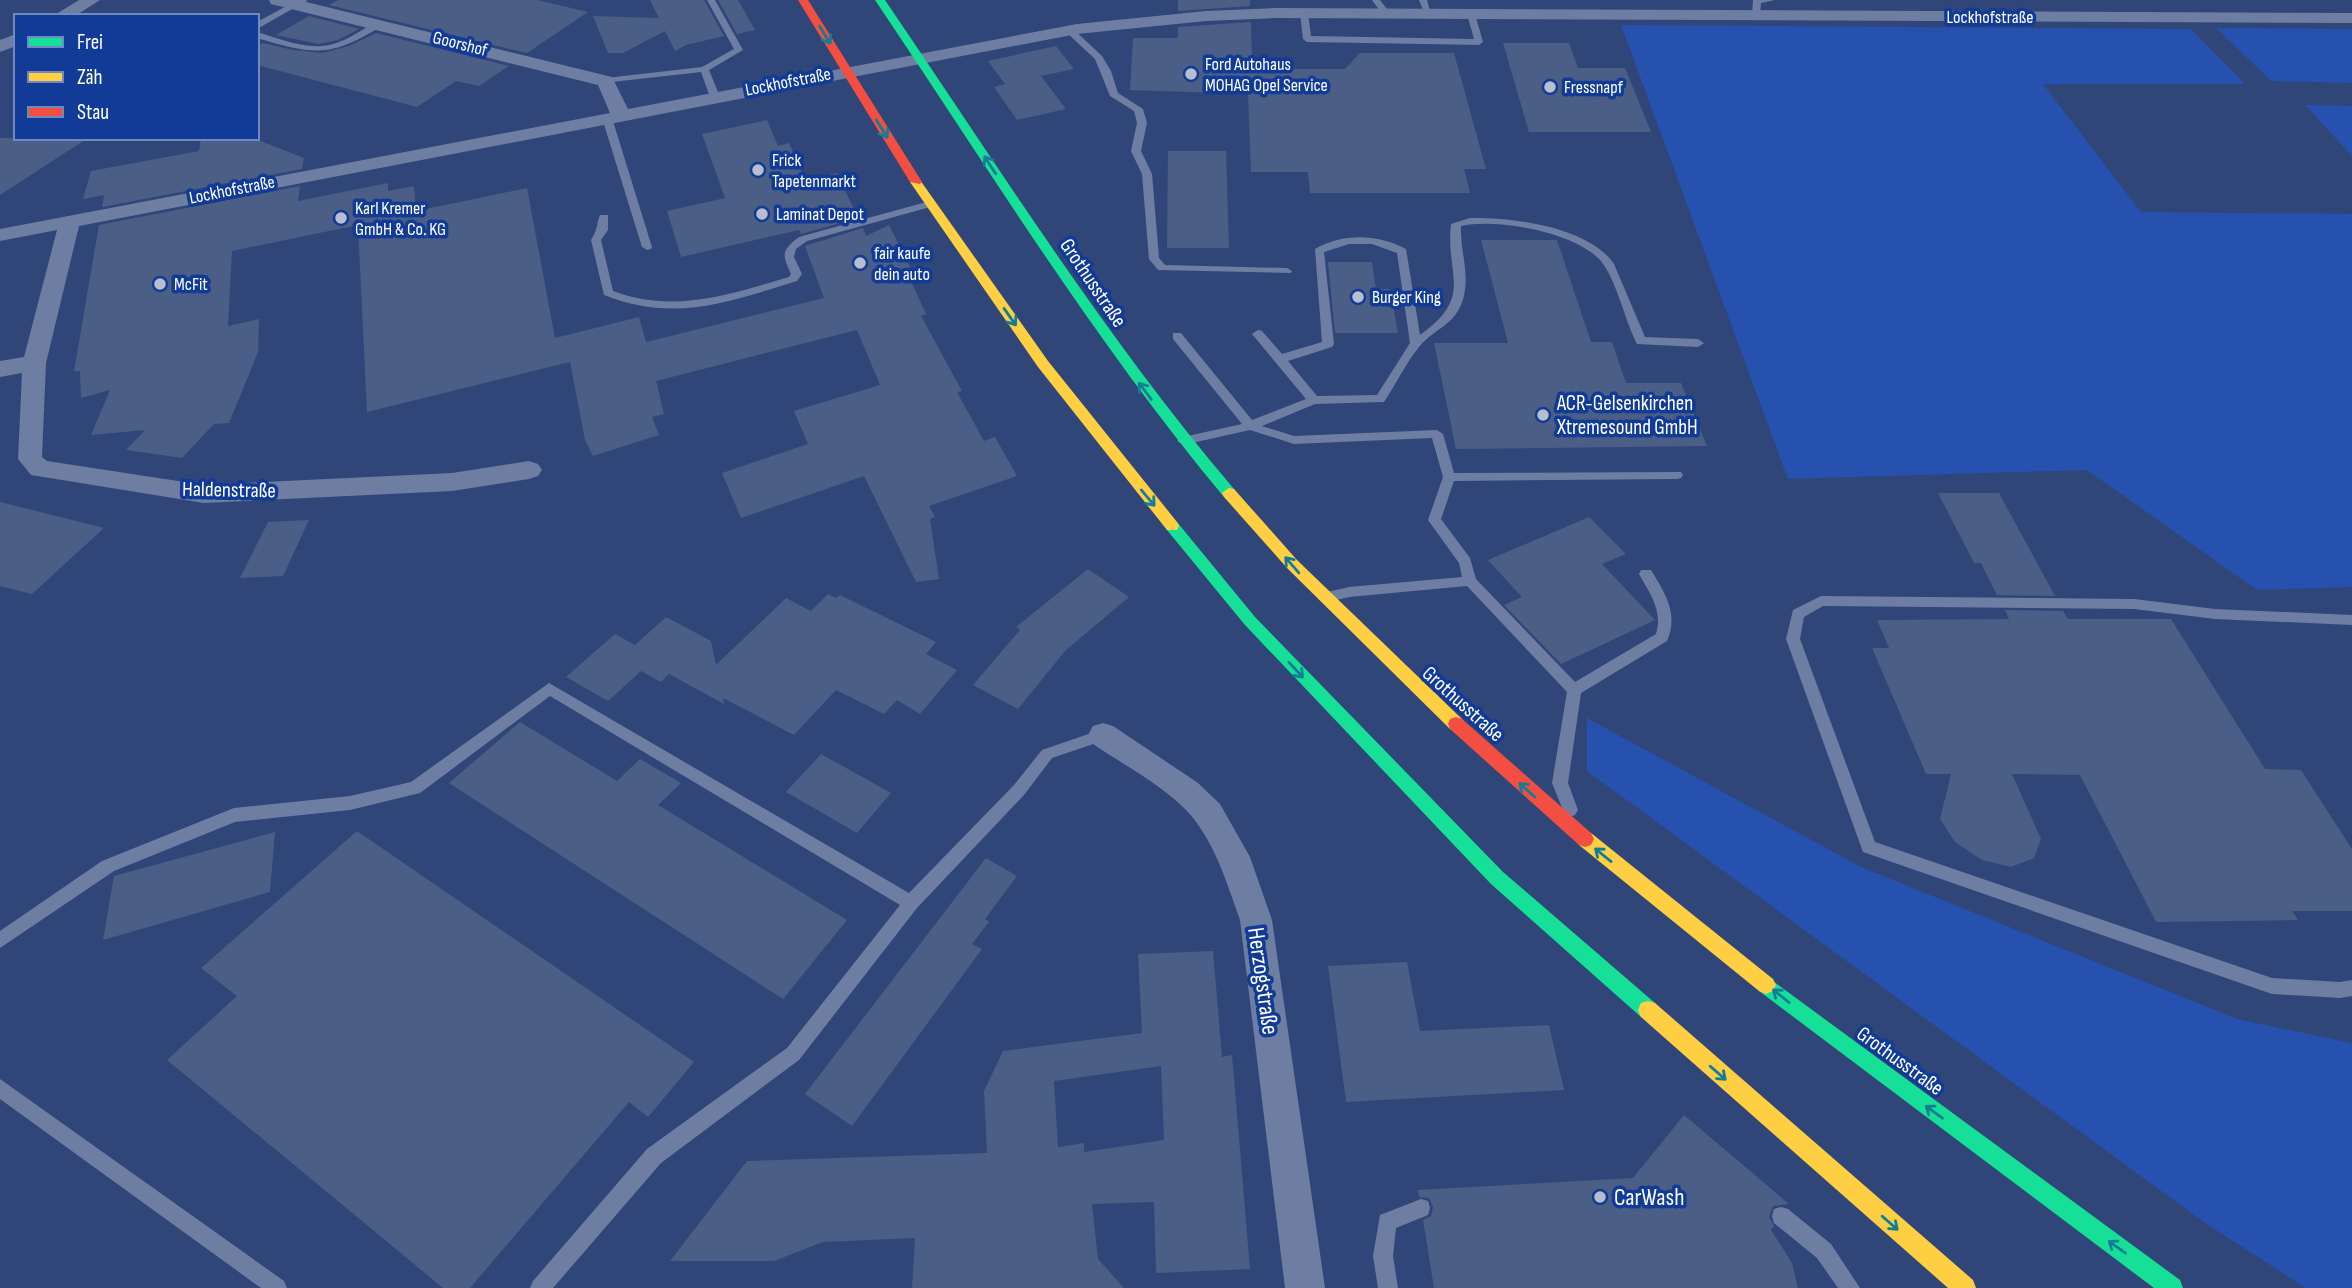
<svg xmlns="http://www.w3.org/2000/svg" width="2352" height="1288" font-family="'Sofia Sans Condensed',sans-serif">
	<rect width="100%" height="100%" fill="#304678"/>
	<g fill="#2651ae">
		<path d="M1621,25L2191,29L2245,84H2043L2141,212L2352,214V587L2257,590L2087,470L1788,479Z"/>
		<path d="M2216,28L2352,29V83L2271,81Z"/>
		<path d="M2305,105L2352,106V156Z"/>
		<path d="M1587,718L1861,867L2237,1019L2352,1043V1288H2306L2205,1223L1587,771Z"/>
	</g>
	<g fill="#4b5e86" fill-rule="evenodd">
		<path d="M338,0H537L588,12L527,53L329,5Z"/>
		<path d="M650,0H704L724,36L686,45L675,51L665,31L623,53H608L593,16L659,18Z"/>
		<path d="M718,0H738L755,30L737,34Z"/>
		<path d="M1178,0H1250V6L1178,11Z"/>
		<path d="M309,16L359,29L338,40L318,44L276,35Z"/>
		<path d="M1251,22L1252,58H1276L1277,69H1345L1360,53H1454L1486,169H1464L1470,193H1310L1308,172H1251L1248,94L1130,90L1133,38H1178V27Z"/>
		<path d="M376,33L509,66L479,86L456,81L417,107L257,65V46L263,43L293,50L322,53L349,46Z"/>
		<path d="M1503,43H1569L1578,68H1625L1651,132H1529Z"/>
		<path d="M1056,46L1074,69L1041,76L1066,109L1017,120L994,87L1005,84L988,61Z"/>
		<path d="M767,120L778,146L789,143L805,180L837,173L858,218L801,234L799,230L681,257L667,211L725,198L702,134Z"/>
		<path d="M0,138H88L0,195Z"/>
		<path d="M201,138H253L304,158L302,169L102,207L104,195L83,199L91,171L199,151Z"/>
		<path d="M1168,151H1226L1229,248H1167Z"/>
		<path d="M388,183V191L414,186L416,211L527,188L555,338L639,317L646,342L824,298L805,246L863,228L866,236L889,225L913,273L909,277L926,314L921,316L962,391L957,392L984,441L995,437L1017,476L929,506L935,517L930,519L939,579L916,582L864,476L741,518L722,473L808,444L794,411L880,385L857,330L656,381L664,414L652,417L659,435L593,456L585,440L570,362L367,412L358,225L232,251L228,326L259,319L258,352L229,423L214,424L182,458L126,450L145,430L91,435L110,390L81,398L80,371H74L99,225L300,186L298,201Z"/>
		<path d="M1481,240H1557L1591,342H1612L1626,383H1681L1707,446L1456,449L1434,343H1508Z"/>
		<path d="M1328,262H1372L1376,289H1390L1398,333H1335Z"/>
		<path d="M1938,493H1999L2055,596L1997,595L1981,563H1974Z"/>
		<path d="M0,502L104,528L32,594L0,586Z"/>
		<path d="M1589,517L1626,554L1602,564L1655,620L1561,664L1504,605L1522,597L1488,560Z"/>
		<path d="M309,520L283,576L240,578L268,522Z"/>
		<path d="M1088,569L1129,597L1065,651L1018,709L973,685L1020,630L1016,627Z"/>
		<path d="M828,594L836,598L840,595L936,642L926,654L957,670L920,714L897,700L884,714L836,690L794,735L723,698L724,704L669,674L661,682L641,671L608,701L566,677L615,634L635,645L666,617L711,641L716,665L786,598L811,611Z"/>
		<path d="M2005,610L2063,611L2068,619H2171L2265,769L2301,770L2352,849V911H2292L2298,920L2156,922L2080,775L2012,774L2041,839L2034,858L2011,867L1982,860L1955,842L1940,819L1951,774H1926L1872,648H1889L1877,620L2009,619Z"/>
		<path d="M520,722L617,781L640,759L681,783L658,805L847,920L783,999L449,783Z"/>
		<path d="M821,754L891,793L857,833L786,792Z"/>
		<path d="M357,831L694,1062L648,1117L629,1102L470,1288H443L167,1060L237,996L201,968Z"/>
		<path d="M275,832L270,892L103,940L114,876Z"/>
		<path d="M986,858L1017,876L985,919L989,922L972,944L982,949L852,1126L805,1094Z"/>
		<path d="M1213,951L1222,1057L1232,1055L1250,1269L1156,1273L1154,1202L1092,1204L1098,1259L1124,1288H912L915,1238L823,1242L774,1261H670L747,1161L987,1153L984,1091L1003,1051L1142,1033L1138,954ZM1161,1066L1164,1140L1084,1152V1143L1058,1147L1054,1081Z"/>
		<path d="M1407,962L1420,1031L1549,1025L1564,1090L1346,1102L1328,966Z"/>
		<path d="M1684,1115L1789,1204L1773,1206L1769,1217L1774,1226L1771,1230L1792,1263L1798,1288H1434L1423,1220L1431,1216L1433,1207L1429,1198L1419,1197L1418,1190L1633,1178Z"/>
	</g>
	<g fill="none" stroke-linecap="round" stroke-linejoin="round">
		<g fill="#6e7ea3" fill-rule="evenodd">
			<path d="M298,0H308L257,29V22Z"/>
			<path d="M707,0H715L743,50L709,70L720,97L718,99L710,97L701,72L603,83L601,81L606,78L702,67L734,49Z"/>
			<path d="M1372,0H1380L1390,13L1389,15H1383Z"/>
			<path d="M1419,0H1427L1431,15H1425Z"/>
			<path d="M1753,0H1775L1761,3L1760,15L1756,18L1752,15Z"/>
			<path d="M1304,10L1308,13L1311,36L1474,39L1467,14L1471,11L1475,14L1483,42L1479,45L1307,42L1303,39L1300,13Z"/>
			<path d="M379,21L382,22V26C329,58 315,55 257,38V32C284,40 312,53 339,42C353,37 365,27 379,21Z"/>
			<path d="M1066,28H1072L1102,56L1111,71L1118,93L1143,109L1147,123L1141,151L1152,174L1159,258L1165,265L1287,268L1292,271L1291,273L1158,270L1149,259L1142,174L1131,151L1137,123L1134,111L1110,96L1095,59L1066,32Z"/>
			<path d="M604,116L612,118L652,247L651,249L647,250L642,247L602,118Z"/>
			<path d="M930,201L934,202V206L807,241L796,249L794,257L802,274L797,281C728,302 674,323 604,295L591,240C598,229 596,225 600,215H608V230L601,240L613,291C673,314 731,294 789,277L791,274C782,254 781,251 799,237Z"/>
			<path d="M1470,218C1512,217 1589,227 1614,264L1645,337L1698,339L1704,343L1698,347L1637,344C1625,321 1616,278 1600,260C1574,232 1496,218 1461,226C1460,248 1468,269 1465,290C1460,325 1436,326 1419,347C1406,363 1396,384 1384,402L1315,404L1262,426L1294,436L1437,430L1443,434L1454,473L1681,472L1683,475L1681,478L1677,479L1454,481L1441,519L1470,558L1476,579L1575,682L1656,634C1663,610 1650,594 1639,574L1641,570H1651C1665,593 1679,614 1667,641L1581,693L1568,783L1578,810L1575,815L1570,817L1565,815L1552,783L1567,692L1467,586L1349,597L1328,602L1321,597L1323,593L1349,587L1462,577L1459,563L1428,520L1443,477L1432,438L1294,444L1250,430L1183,445L1177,441L1183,437L1242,424L1173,339V333H1181L1252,420L1306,399L1252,334L1258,330L1262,331L1282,354L1322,342L1315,249C1344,233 1377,234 1406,249L1420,335C1475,296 1445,276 1451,224ZM1349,244H1372L1397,253L1410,343L1377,395L1317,396L1288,361L1332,347L1334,344L1324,252Z"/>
			<path d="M1821,596L2134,599L2215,609L2352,615V625L2215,619L2134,609L1823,606L1804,617L1800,639L1875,842L2272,978L2340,982L2352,980V996L2340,998L2272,994L1863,852L1786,639L1793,610Z"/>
			<path d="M549,683L909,893L1014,785L1042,750L1103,729L1108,731L1110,735L1108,739L1052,758L1024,795L917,908L799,1060L661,1163L553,1288H530L533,1281L647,1149L787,1048L900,905L550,696L420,793L350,810L235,822L114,871L0,948V931L102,861L234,808L350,796L411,782Z"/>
			<path d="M0,1079L284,1281L287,1288H261L0,1099Z"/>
			<path d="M1421,1199L1428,1201L1430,1208L1428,1215L1396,1228L1393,1256L1398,1288H1378L1373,1256L1380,1215Z"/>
			<path d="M1781,1207L1788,1209L1831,1244L1860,1288H1838L1817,1258L1774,1223L1772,1216L1774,1209Z"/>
		</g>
		<g fill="#6e7ea3" fill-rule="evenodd">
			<path d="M79,0H100L75,16H53Z"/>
			<path d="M269,0H298L612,77L628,109L1077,24L1206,11L1275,8L2352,13V23L1275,18L1206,21L1077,34L79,226L46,363L42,457L47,461L204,485L452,473L529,461L538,464L542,470L538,476L529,479L452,491L204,503L31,475L18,459L22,373L0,377V361L24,357L57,230L0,241V229L610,113L598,85L271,4Z"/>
			<path d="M16,34V46L0,52V40Z"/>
			<path d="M1103,723L1113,726L1198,783L1220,804L1250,857L1272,920L1325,1288H1285L1240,920C1228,887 1219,855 1199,826C1178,793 1125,766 1093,744L1088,735L1093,726Z"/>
		</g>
		<g fill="#16e098" fill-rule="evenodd">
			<path d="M875,0H885C998,166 1104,336 1234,489L1236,493L1234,497H1224C1094,341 988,168 875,0Z"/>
			<path d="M1172,521L1177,522L1255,617L1503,872L1655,1003L1658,1010L1655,1017L1648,1019L1641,1017L1491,884L1245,625L1167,530L1165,526L1167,522Z"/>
			<path d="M1766,976L2180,1280L2183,1288H2154L1759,991L1756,985L1759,979Z"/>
		</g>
		<g fill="#ffcf43" fill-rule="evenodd">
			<path d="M916,179L920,180L1048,361L1177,522L1179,526L1177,530H1167L1038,367L910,182Z"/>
			<path d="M1229,488L1234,489L1297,560L1462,719L1464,724L1462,729L1456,731L1450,729L1287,568L1224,497L1222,493Z"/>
			<path d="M1585,831L1591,833L1773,979L1776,985L1773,991L1766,994L1759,991L1579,845L1576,839L1579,833Z"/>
			<path d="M1648,1001L1655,1003L1973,1280L1976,1288H1948L1641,1017L1638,1010L1641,1003Z"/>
		</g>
		<g fill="#f24e42" fill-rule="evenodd">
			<path d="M798,0H808L922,182L920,184L910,182Z"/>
			<path d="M1456,717L1462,719L1591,833L1594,839L1591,845L1585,847L1579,845L1450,729L1448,724L1450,719Z"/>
		</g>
	</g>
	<defs><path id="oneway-shaft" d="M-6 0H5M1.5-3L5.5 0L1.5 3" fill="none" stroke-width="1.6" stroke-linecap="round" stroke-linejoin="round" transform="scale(1.75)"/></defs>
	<g stroke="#137d97">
		<use href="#oneway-shaft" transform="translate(825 35) rotate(58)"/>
		<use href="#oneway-shaft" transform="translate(882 129) rotate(58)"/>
		<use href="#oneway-shaft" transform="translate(990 165) rotate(-123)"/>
		<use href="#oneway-shaft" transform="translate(1010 317) rotate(55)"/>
		<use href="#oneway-shaft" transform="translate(1145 391) rotate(-127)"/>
		<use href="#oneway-shaft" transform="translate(1148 498) rotate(50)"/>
		<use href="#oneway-shaft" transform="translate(1292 565) rotate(-131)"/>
		<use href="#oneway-shaft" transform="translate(1296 670) rotate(47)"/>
		<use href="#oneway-shaft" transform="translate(1527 790) rotate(-138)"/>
		<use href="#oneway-shaft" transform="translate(1603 855) rotate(-141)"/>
		<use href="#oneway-shaft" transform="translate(1781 996) rotate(-141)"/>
		<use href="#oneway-shaft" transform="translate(1718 1073) rotate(41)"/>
		<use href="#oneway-shaft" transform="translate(1934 1112) rotate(-144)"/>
		<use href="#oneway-shaft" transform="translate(1890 1223) rotate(41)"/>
		<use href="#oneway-shaft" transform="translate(2117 1247) rotate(-144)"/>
	</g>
	<g fill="#b7bed0" stroke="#113b97" stroke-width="2.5">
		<circle cx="1191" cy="74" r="7"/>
		<circle cx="1550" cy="87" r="7"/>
		<circle cx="758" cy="170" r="7"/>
		<circle cx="762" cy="214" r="7"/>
		<circle cx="341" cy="218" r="7"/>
		<circle cx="860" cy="263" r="7"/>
		<circle cx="160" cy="284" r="7"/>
		<circle cx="1358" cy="297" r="7"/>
		<circle cx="1543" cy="415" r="7"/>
		<circle cx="1600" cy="1197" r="7"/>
	</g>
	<g text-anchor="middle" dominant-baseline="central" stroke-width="7" stroke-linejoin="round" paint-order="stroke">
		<g font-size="18" fill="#fff" stroke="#113b97">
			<text x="1990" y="17">Lockhofstraße</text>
			<text transform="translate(460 44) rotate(14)">Goorshof</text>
			<text transform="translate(788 82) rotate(-11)">Lockhofstraße</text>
			<text transform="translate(232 190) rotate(-11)">Lockhofstraße</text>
		</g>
		<g font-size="18" fill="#fff" stroke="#113b97" text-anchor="start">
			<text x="1205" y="64">Ford Autohaus<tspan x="1205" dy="21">MOHAG Opel Service</tspan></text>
			<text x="1564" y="87">Fressnapf</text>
			<text x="772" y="160">Frick<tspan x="772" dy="21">Tapetenmarkt</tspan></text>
			<text x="355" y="208">Karl Kremer<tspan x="355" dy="21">GmbH &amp; Co. KG</tspan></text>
			<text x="776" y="214">Laminat Depot</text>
			<text x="874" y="253">fair kaufe<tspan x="874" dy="21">dein auto</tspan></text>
			<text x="174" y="284">McFit</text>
			<text x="1372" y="297">Burger King</text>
		</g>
		<g font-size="21" fill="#fff" stroke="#113b97">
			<text transform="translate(1093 283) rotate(56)">Grothusstraße</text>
			<text transform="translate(229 490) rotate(1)">Haldenstraße</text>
			<text transform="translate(1463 704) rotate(42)">Grothusstraße</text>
			<text transform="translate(1900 1061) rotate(36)">Grothusstraße</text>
		</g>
		<g font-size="21" fill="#fff" stroke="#113b97" text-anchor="start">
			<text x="1557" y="403">ACR-Gelsenkirchen<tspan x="1557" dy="24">Xtremesound GmbH</tspan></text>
		</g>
		<g font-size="24" fill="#fff" stroke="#113b97">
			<text transform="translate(1263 981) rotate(82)">Herzogstraße</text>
		</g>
		<g font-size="24" fill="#fff" stroke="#113b97" text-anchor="start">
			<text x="1614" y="1197">CarWash</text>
		</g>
	</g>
	<rect x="14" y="14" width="245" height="126" fill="#113b97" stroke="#7089c1" stroke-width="2"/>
	<rect x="28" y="37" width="35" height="10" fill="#16e098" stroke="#7089c1" stroke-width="2"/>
	<text x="77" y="49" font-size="21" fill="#ffffff">Frei</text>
	<rect x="28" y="72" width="35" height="10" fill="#ffcf43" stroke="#7089c1" stroke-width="2"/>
	<text x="77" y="84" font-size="21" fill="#ffffff">Zäh</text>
	<rect x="28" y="107" width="35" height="10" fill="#f24e42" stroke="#7089c1" stroke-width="2"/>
	<text x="77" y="119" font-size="21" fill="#ffffff">Stau</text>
</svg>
